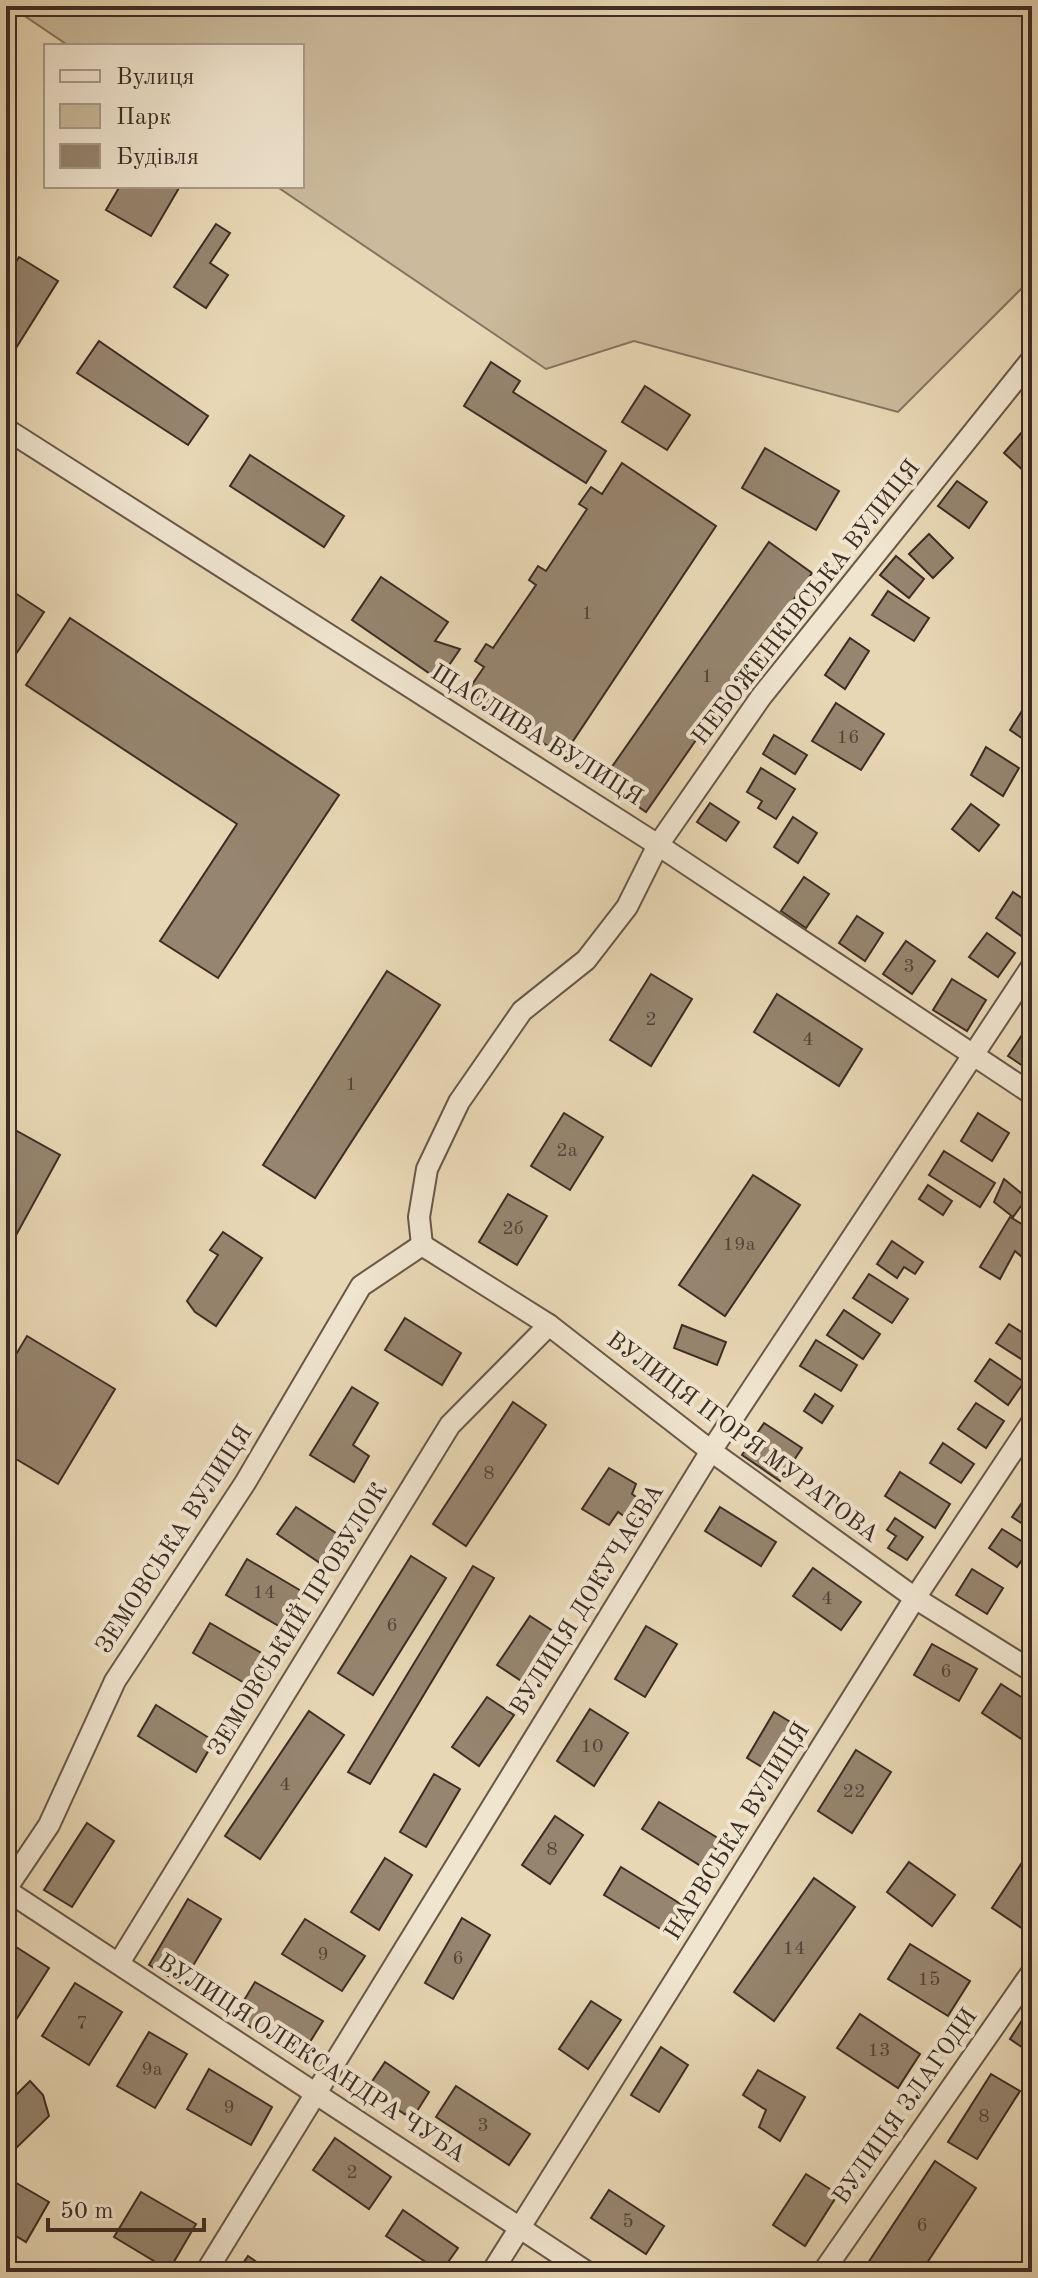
<svg xmlns="http://www.w3.org/2000/svg" width="1038" height="2278" font-family="'Old Standard TT',serif">
	<rect width="100%" height="100%" fill="#e8d7b5"/>
	<filter id="stains"><feTurbulence type="fractalNoise" baseFrequency=".0025" numOctaves="4"/><feColorMatrix values="0 0 0 0 .2 0 0 0 0 .09 0 0 0 0 .02 0 0 0 .5 -.17"/></filter>
	<radialGradient id="worn" r=".72"><stop offset=".6" stop-color="#630" stop-opacity="0"/><stop offset="1" stop-color="#630" stop-opacity=".3"/></radialGradient>
	<path fill="#cbba9c" stroke="#847460" stroke-width="2" d="M10,6H1032V278L898,412L634,341L546,369L276,186H302V46H69Z"/>
	<g fill="#96856f" stroke="#3d2d24" stroke-width="2">
		<path d="M120,186L179,188L151,236L106,210Z"/>
		<path d="M216,224L230,233L210,263L228,275L206,308L174,287Z"/>
		<path d="M19,257L58,281L6,364V278Z"/>
		<path d="M99,341L208,416L188,445L77,373Z"/>
		<path d="M491,362L520,381L513,392L606,451L586,483L464,406Z"/>
		<path d="M645,386L690,415L667,450L622,422Z"/>
		<path d="M1022,432L1032,441V464L1025,472L1004,453Z"/>
		<path d="M765,448L839,491L816,530L742,488Z"/>
		<path d="M250,455L344,516L324,547L230,486Z"/>
		<path d="M622,463L716,526L563,756L467,692L484,667L475,661L486,644L493,648L536,585L529,580L538,566L546,571L587,509L579,504L591,487L602,494Z"/>
		<path d="M957,481L987,502L969,528L938,506Z"/>
		<path d="M929,534L953,558L933,578L909,554Z"/>
		<path d="M769,542L812,573L646,812L602,781Z"/>
		<path d="M896,556L924,579L909,598L880,575Z"/>
		<path d="M381,577L448,622L435,641L460,649L439,680L352,620Z"/>
		<path d="M6,587L44,612L6,669Z"/>
		<path d="M888,591L929,618L914,641L872,615Z"/>
		<path d="M70,618L339,795L218,978L160,941L237,824L26,685Z"/>
		<path d="M850,638L869,651L845,689L825,675Z"/>
		<path d="M836,703L884,734L861,770L812,741Z"/>
		<path d="M1025,706L1032,711V745L1010,730Z"/>
		<path d="M774,735L807,755L795,774L763,754Z"/>
		<path d="M986,747L1019,768L1003,796L971,775Z"/>
		<path d="M761,768L795,789L776,819L758,808L762,801L747,792Z"/>
		<path d="M710,803L739,822L726,841L697,822Z"/>
		<path d="M971,804L999,825L979,851L952,829Z"/>
		<path d="M793,817L817,833L798,863L774,847Z"/>
		<path d="M804,877L829,894L806,928L781,911Z"/>
		<path d="M1013,892L1032,905V926L1024,938L996,918Z"/>
		<path d="M857,916L883,933L865,961L839,943Z"/>
		<path d="M987,933L1015,953L998,977L969,957Z"/>
		<path d="M906,941L935,961L912,994L883,974Z"/>
		<path d="M387,971L440,1005L315,1198L263,1165Z"/>
		<path d="M651,974L692,999L651,1066L610,1040Z"/>
		<path d="M952,979L986,1000L967,1031L933,1010Z"/>
		<path d="M777,994L862,1049L839,1086L754,1032Z"/>
		<path d="M1022,1035L1032,1042V1072L1008,1056Z"/>
		<path d="M564,1113L603,1137L570,1190L531,1166Z"/>
		<path d="M978,1113L1009,1133L992,1161L961,1141Z"/>
		<path d="M17,1131L60,1155L14,1239L6,1235V1151Z"/>
		<path d="M944,1151L995,1183L980,1207L929,1175Z"/>
		<path d="M753,1175L800,1205L725,1316L679,1285Z"/>
		<path d="M1004,1179L1027,1198L1013,1217L994,1202Z"/>
		<path d="M928,1185L952,1201L943,1215L919,1199Z"/>
		<path d="M508,1194L547,1216L517,1265L479,1242Z"/>
		<path d="M1010,1217L1032,1230V1243L1022,1257L1015,1251L1000,1279L980,1267Z"/>
		<path d="M223,1232L262,1258L216,1326L195,1312L187,1301L218,1255L210,1250Z"/>
		<path d="M892,1241L923,1262L915,1274L904,1267L897,1278L877,1264Z"/>
		<path d="M869,1274L908,1299L892,1323L853,1298Z"/>
		<path d="M844,1310L880,1334L863,1359L827,1335Z"/>
		<path d="M405,1318L461,1353L442,1385L385,1350Z"/>
		<path d="M1009,1324L1032,1339V1366L996,1343Z"/>
		<path d="M682,1325L726,1342L717,1365L674,1348Z"/>
		<path d="M27,1336L115,1389L58,1484L6,1453V1371Z"/>
		<path d="M816,1340L857,1365L841,1391L800,1366Z"/>
		<path d="M990,1359L1024,1382L1008,1405L975,1381Z"/>
		<path d="M352,1387L378,1403L353,1445L369,1456L354,1482L310,1455Z"/>
		<path d="M815,1394L833,1406L822,1423L804,1411Z"/>
		<path d="M513,1402L546,1425L466,1546L433,1524Z"/>
		<path d="M976,1403L1004,1421L986,1448L958,1429Z"/>
		<path d="M764,1423L802,1448L780,1481L742,1455Z"/>
		<path d="M943,1443L974,1464L961,1483L930,1463Z"/>
		<path d="M609,1468L636,1484L632,1494L639,1499L628,1519L618,1512L609,1525L582,1509Z"/>
		<path d="M900,1472L950,1504L935,1528L885,1496Z"/>
		<path d="M1032,1488V1530L1012,1517Z"/>
		<path d="M296,1507L339,1535L320,1563L277,1534Z"/>
		<path d="M720,1507L776,1542L761,1566L705,1531Z"/>
		<path d="M895,1518L923,1537L907,1560L888,1548L896,1536L887,1530Z"/>
		<path d="M1002,1529L1031,1547L1017,1567L989,1548Z"/>
		<path d="M411,1556L446,1578L373,1695L338,1673Z"/>
		<path d="M247,1559L303,1592L282,1628L226,1595Z"/>
		<path d="M473,1566L494,1578L370,1784L348,1772Z"/>
		<path d="M813,1568L861,1602L841,1630L793,1596Z"/>
		<path d="M972,1569L1003,1588L987,1614L956,1595Z"/>
		<path d="M530,1616L559,1635L526,1684L497,1665Z"/>
		<path d="M210,1623L270,1658L253,1688L193,1653Z"/>
		<path d="M646,1626L677,1644L645,1697L615,1679Z"/>
		<path d="M932,1644L977,1669L959,1701L914,1675Z"/>
		<path d="M1001,1684L1032,1704V1746L982,1713Z"/>
		<path d="M487,1697L514,1715L479,1766L452,1747Z"/>
		<path d="M156,1705L214,1741L196,1772L138,1736Z"/>
		<path d="M590,1709L628,1733L594,1786L557,1761Z"/>
		<path d="M309,1711L344,1735L260,1859L225,1836Z"/>
		<path d="M774,1712L802,1729L775,1775L747,1758Z"/>
		<path d="M856,1750L891,1772L852,1833L818,1811Z"/>
		<path d="M434,1774L460,1789L426,1847L400,1832Z"/>
		<path d="M659,1802L721,1840L704,1868L642,1829Z"/>
		<path d="M555,1816L583,1835L550,1884L522,1865Z"/>
		<path d="M87,1823L114,1841L72,1907L44,1890Z"/>
		<path d="M1029,1852L1032,1854L1029,1933L992,1908Z"/>
		<path d="M385,1858L412,1875L379,1930L351,1912Z"/>
		<path d="M909,1862L955,1895L932,1926L887,1892Z"/>
		<path d="M621,1867L684,1906L667,1933L604,1895Z"/>
		<path d="M814,1878L855,1907L774,2021L734,1992Z"/>
		<path d="M188,1899L221,1919L182,1984L149,1965Z"/>
		<path d="M462,1918L490,1935L453,1999L425,1983Z"/>
		<path d="M305,1919L365,1956L342,1991L282,1954Z"/>
		<path d="M910,1944L970,1981L948,2016L888,1979Z"/>
		<path d="M13,1945L49,1968L14,2023L6,2017V1956Z"/>
		<path d="M255,1982L323,2021L300,2058L234,2017Z"/>
		<path d="M75,1983L122,2012L89,2065L42,2036Z"/>
		<path d="M591,2001L621,2020L588,2069L559,2049Z"/>
		<path d="M1032,2005V2054L1010,2039Z"/>
		<path d="M860,2014L920,2054L898,2088L837,2048Z"/>
		<path d="M149,2032L187,2054L155,2108L117,2086Z"/>
		<path d="M661,2047L688,2065L659,2112L631,2095Z"/>
		<path d="M385,2062L429,2092L412,2119L367,2089Z"/>
		<path d="M209,2069L272,2107L251,2145L187,2109Z"/>
		<path d="M758,2070L805,2097L780,2141L759,2127L766,2110L743,2095Z"/>
		<path d="M991,2074L1020,2091L977,2159L948,2142Z"/>
		<path d="M30,2081L43,2095L49,2116L6,2158V2105Z"/>
		<path d="M456,2086L530,2134L509,2165L436,2117Z"/>
		<path d="M335,2138L391,2177L369,2209L313,2170Z"/>
		<path d="M935,2161L976,2188L921,2272H882L868,2263Z"/>
		<path d="M806,2174L838,2194L805,2246L773,2225Z"/>
		<path d="M6,2177L49,2202L26,2242L6,2230Z"/>
		<path d="M609,2190L664,2226L646,2254L591,2218Z"/>
		<path d="M141,2192L196,2224L169,2270L114,2237Z"/>
		<path d="M403,2210L458,2248L441,2272L386,2236Z"/>
		<path d="M248,2256L271,2272H237Z"/>
		<path d="M686,2263L703,2272H681Z"/>
	</g>
	<g fill="none" stroke-linecap="round" stroke-linejoin="round">
		<defs>
			<g id="street">
				<path d="M6,429L658,845L1032,1094"/>
				<path d="M422,1245L419,1217L427,1169L459,1102L522,1011L586,960L627,907L658,845L761,697L1032,359"/>
				<path d="M422,1245L549,1325L711,1451L915,1598L1032,1671"/>
				<path d="M6,1889L49,1825L115,1681L245,1483L361,1286L422,1245"/>
				<path d="M6,1890L587,2272"/>
				<path d="M119,1963L450,1425L549,1325"/>
				<path d="M206,2272L711,1451L1032,966"/>
				<path d="M492,2272L915,1598L1032,1422"/>
				<path d="M823,2272L1032,1972"/>
			</g>
		</defs>
		<use href="#street" stroke="#685848" stroke-width="24"/>
		<use href="#street" stroke="#f0e5cf" stroke-width="20"/>
	</g>
	<g text-anchor="middle" dominant-baseline="central" stroke-width="8" stroke-linejoin="round" paint-order="stroke">
		<g font-size="20" fill="#534337">
			<text x="587" y="614">1</text>
			<text x="707" y="677">1</text>
			<text x="848" y="738">16</text>
			<text x="909" y="967">3</text>
			<text x="651" y="1020">2</text>
			<text x="808" y="1040">4</text>
			<text x="351" y="1085">1</text>
			<text x="567" y="1151">2а</text>
			<text x="513" y="1229">2б</text>
			<text x="739" y="1245">19а</text>
			<text x="489" y="1474">8</text>
			<text x="264" y="1593">14</text>
			<text x="827" y="1599">4</text>
			<text x="392" y="1626">6</text>
			<text x="946" y="1672">6</text>
			<text x="592" y="1747">10</text>
			<text x="285" y="1785">4</text>
			<text x="854" y="1792">22</text>
			<text x="552" y="1850">8</text>
			<text x="794" y="1949">14</text>
			<text x="323" y="1955">9</text>
			<text x="458" y="1959">6</text>
			<text x="929" y="1980">15</text>
			<text x="82" y="2024">7</text>
			<text x="879" y="2051">13</text>
			<text x="152" y="2070">9а</text>
			<text x="229" y="2108">9</text>
			<text x="984" y="2117">8</text>
			<text x="483" y="2126">3</text>
			<text x="352" y="2173">2</text>
			<text x="628" y="2222">5</text>
			<text x="922" y="2226">6</text>
		</g>
		<g font-size="24" fill="#3d2d24" stroke="#f0e5cf">
			<text transform="translate(807 603) rotate(-52)">НЕБОЖЕНКІВСЬКА ВУЛИЦЯ</text>
			<text transform="translate(536 736) rotate(32)">ЩАСЛИВА ВУЛИЦЯ</text>
			<text transform="translate(742 1438) rotate(37)">ВУЛИЦЯ ІГОРЯ МУРАТОВА</text>
			<text transform="translate(175 1540) rotate(-57)">ЗЕМОВСЬКА ВУЛИЦЯ</text>
			<text transform="translate(588 1600) rotate(-58)">ВУЛИЦЯ ДОКУЧАЄВА</text>
			<text transform="translate(299 1620) rotate(-58)">ЗЕМОВСЬКИЙ ПРОВУЛОК</text>
			<text transform="translate(738 1832) rotate(-58)">НАРВСЬКА ВУЛИЦЯ</text>
			<text transform="translate(311 2059) rotate(33)">ВУЛИЦЯ ОЛЕКСАНДРА ЧУБА</text>
			<text transform="translate(906 2107) rotate(-55)">ВУЛИЦЯ ЗЛАГОДИ</text>
		</g>
	</g>
	<rect width="1038" height="2278" fill="none" stroke="#e8d7b5" stroke-width="32"/>
	<rect x="8" y="8" width="1022" height="2262" fill="none" stroke="#3d2d24" stroke-width="4"/>
	<rect x="16" y="16" width="1006" height="2246" fill="none" stroke="#3d2d24" stroke-width="2"/>
	<rect x="44" y="44" width="260" height="144" fill="#f0e5cf" stroke="#a89b8b" stroke-width="2"/>
	<rect x="60" y="70" width="40" height="12" fill="#f0e5cf" stroke="#a89b8b" stroke-width="2"/>
	<text x="116" y="84" font-size="24" fill="#3d2d24">Вулиця</text>
	<rect x="60" y="104" width="40" height="24" fill="#cbba9c" stroke="#a89b8b" stroke-width="2"/>
	<text x="116" y="124" font-size="24" fill="#3d2d24">Парк</text>
	<rect x="60" y="144" width="40" height="24" fill="#96856f" stroke="#a89b8b" stroke-width="2"/>
	<text x="116" y="164" font-size="24" fill="#3d2d24">Будівля</text>
	<path d="M48 2218v12h156v-12" fill="none" stroke="#3d2d24" stroke-width="4"/>
	<text x="60" y="2218" font-size="24" fill="#3d2d24" stroke="#f0e5cf" stroke-width="6" paint-order="stroke">50 m</text>
	<rect width="100%" height="100%" filter="url(#stains)"/>
	<rect width="100%" height="100%" fill="url(#worn)"/>
</svg>
